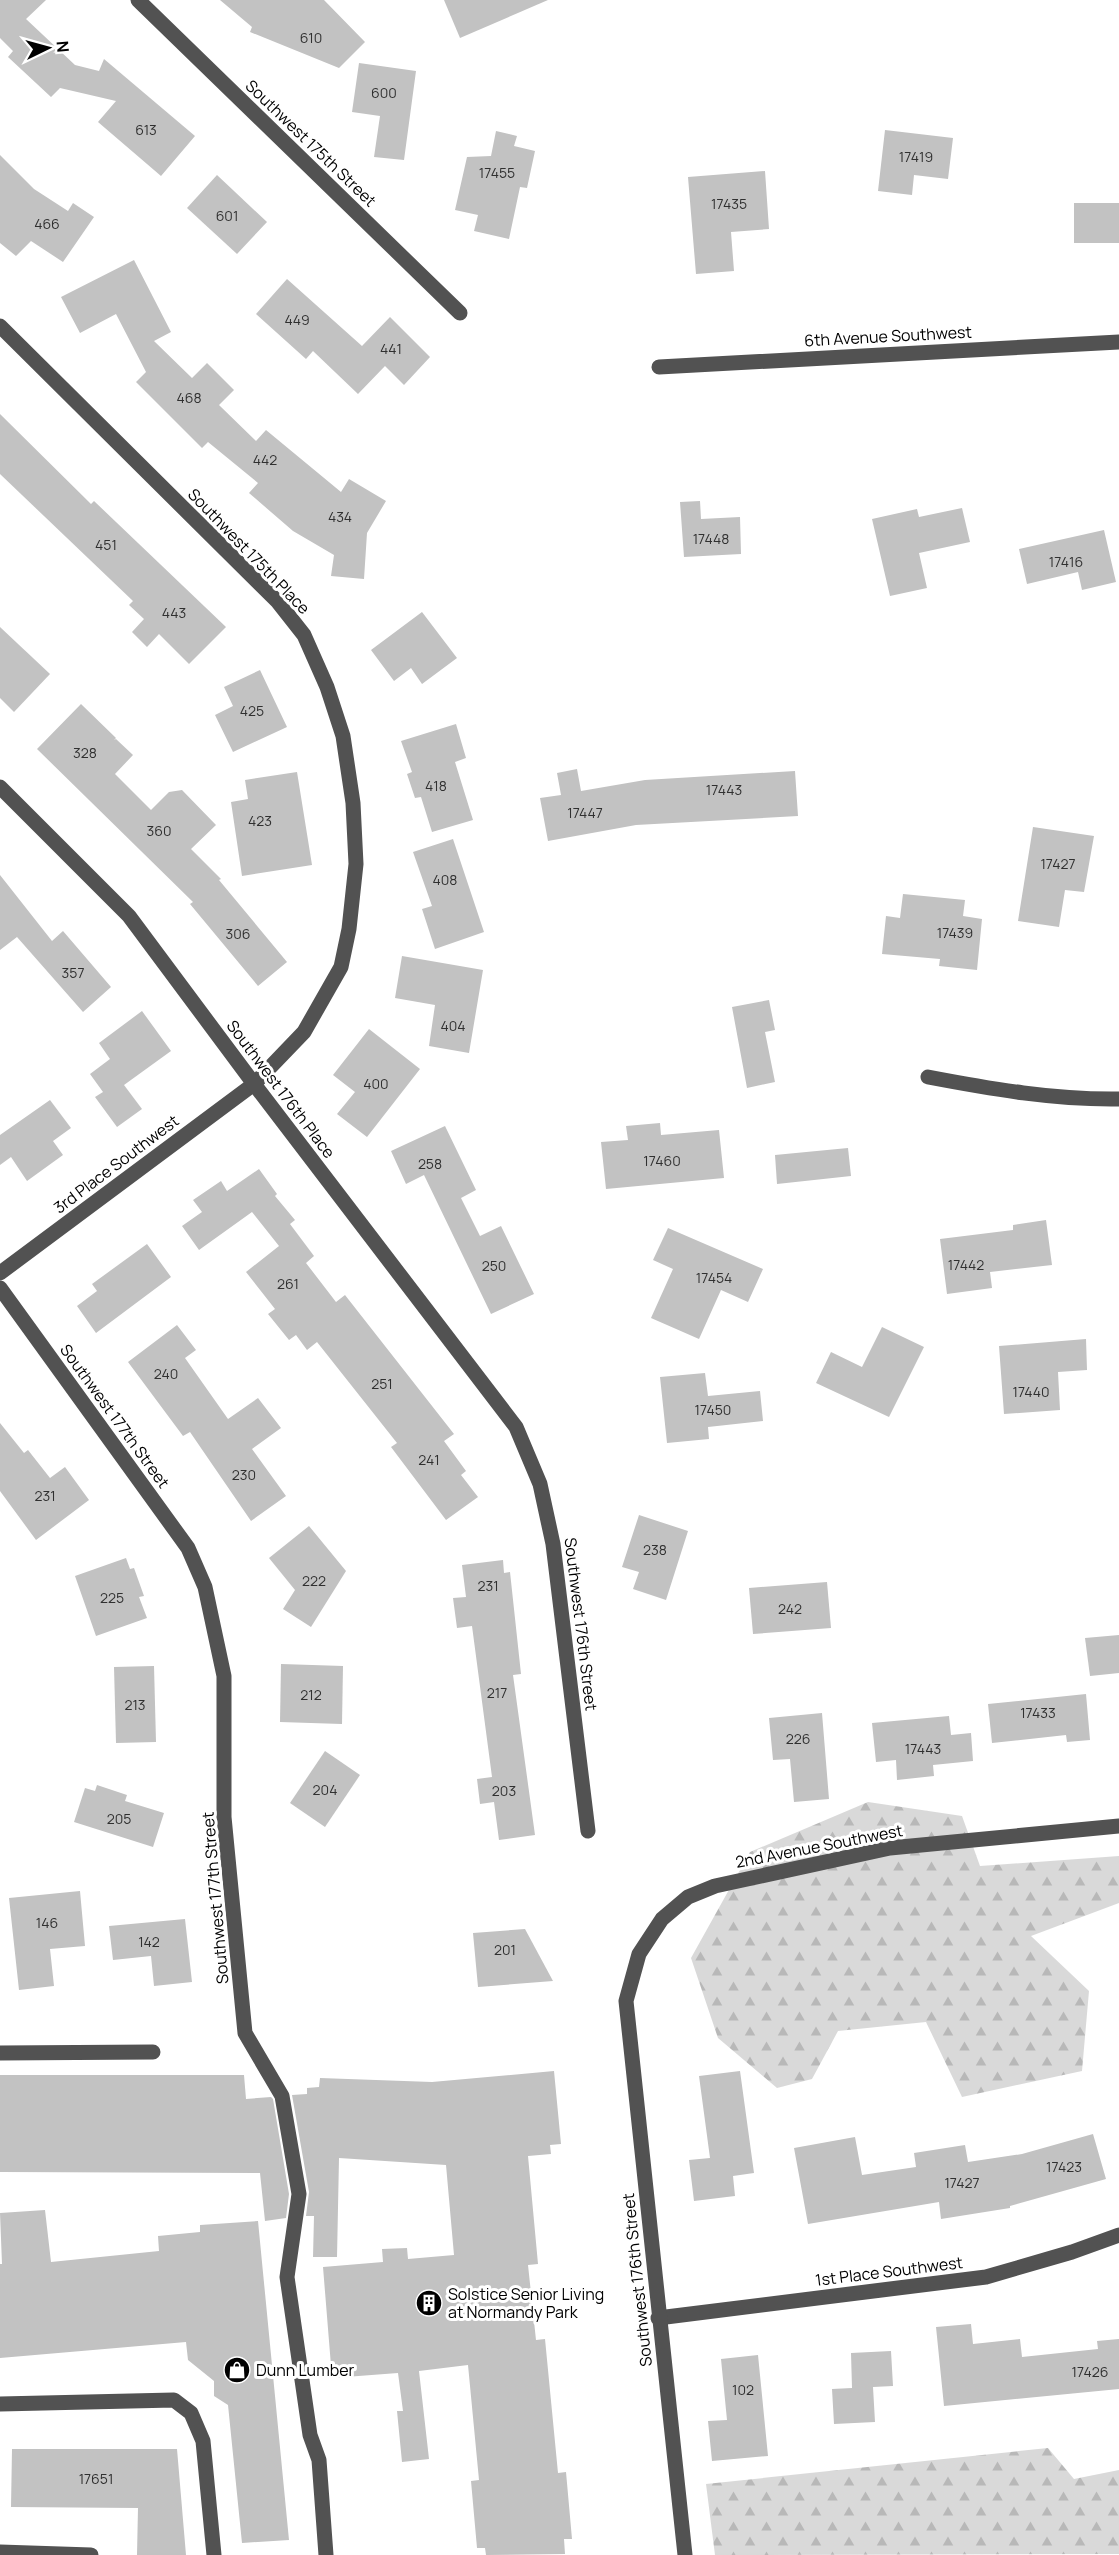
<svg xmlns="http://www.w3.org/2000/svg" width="1119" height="2555" font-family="Manrope,sans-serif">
	<defs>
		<pattern id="forest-firs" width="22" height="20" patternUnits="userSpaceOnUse" patternTransform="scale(1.5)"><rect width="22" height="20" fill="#d9d9d9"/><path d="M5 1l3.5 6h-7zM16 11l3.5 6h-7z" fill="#b8b8b8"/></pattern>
	</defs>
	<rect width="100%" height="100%" fill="#fff"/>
	<g fill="url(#forest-firs)">
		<path d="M868,1802L962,1816L980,1866L1119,1856V1903L1031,1936L1089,1991L1082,2071L962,2097L926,2022L838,2031L812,2079L777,2088L718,2038L691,1958L750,1852Z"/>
		<path d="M1048,2448L1074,2479L1119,2470V2554L715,2555L706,2484Z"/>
	</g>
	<g fill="#c2c2c2">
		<path d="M0,0H46L26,19L75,65L99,71L104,59L195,136L161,176L98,122L116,101L60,88L51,97L8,57L13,51L0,38Z"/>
		<path d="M220,0H324L365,42L339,68L250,32L252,27Z"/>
		<path d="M444,0H548L460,38Z"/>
		<path d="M359,63L416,71L404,160L374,157L380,116L352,112Z"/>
		<path d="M885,130L953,138L948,179L914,175L912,195L878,191Z"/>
		<path d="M496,131L517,136L514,146L535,151L527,188L520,187L509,239L474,231L478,215L455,210L467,157L491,156Z"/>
		<path d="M0,155L34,189L68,211L73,203L94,217L63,262L31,241L16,256L0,243Z"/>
		<path d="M765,171L769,229L731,232L734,271L696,274L688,177Z"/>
		<path d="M217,175L267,222L237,254L187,208Z"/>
		<rect x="1074" y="203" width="45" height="40"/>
		<path d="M134,260L171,332L154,341L192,378L207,363L234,390L219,405L256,441L266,430L341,492L349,479L386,501L367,533L364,579L331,576L334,555L293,531L249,493L258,483L208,442L202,448L136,382L146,372L116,314L80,333L61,297Z"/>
		<path d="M287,279L362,346L390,317L430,357L404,385L385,366L358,394L313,351L306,359L256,314Z"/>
		<path d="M0,414L91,504L94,501L226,627L189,664L159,634L147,647L132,632L144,619L129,605L133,601L0,474Z"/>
		<path d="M700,501L701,519L740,517L741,554L684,557L680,502Z"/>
		<path d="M962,508L970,542L919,553L927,588L890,596L872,519L917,509L919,517Z"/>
		<path d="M1104,530L1116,582L1082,590L1078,572L1027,584L1019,549Z"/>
		<path d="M422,612L457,658L422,684L411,668L394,681L371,650Z"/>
		<path d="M0,627L50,674L14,712L0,698Z"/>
		<path d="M260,670L287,727L233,752L215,715L233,706L224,687Z"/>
		<path d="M81,704L116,738L114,740L116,739L133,755L115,774L151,810L169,792L182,790L216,825L191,849L221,879L219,880L287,962L258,986L190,904L193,902L37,749Z"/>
		<path d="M456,724L466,758L455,762L473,820L432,832L421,797L415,798L407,774L412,772L401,741Z"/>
		<path d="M577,769L581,791L645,780L795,771L798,816L636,825L548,841L540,798L561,795L557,773Z"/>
		<path d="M297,772L312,865L242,876L231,802L248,799L245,780Z"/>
		<path d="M1033,827L1094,836L1084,892L1065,890L1059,927L1018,921Z"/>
		<path d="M453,839L484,932L435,949L422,909L432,906L413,852Z"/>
		<path d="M0,875L52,941L63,931L111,987L83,1012L17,937L0,950Z"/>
		<path d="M903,894L965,900L963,916L982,919L977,970L939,966L940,959L882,954L886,916L900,918Z"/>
		<path d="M402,956L483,970L469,1053L429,1046L435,1005L395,998Z"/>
		<path d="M769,1000L775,1030L765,1032L775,1082L747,1088L732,1007Z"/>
		<path d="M142,1011L171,1051L124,1085L142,1109L117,1127L95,1097L103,1092L90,1074L110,1059L99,1043Z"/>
		<path d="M369,1029L420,1069L367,1137L337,1114L355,1092L333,1075Z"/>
		<path d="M50,1100L71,1128L53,1141L63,1155L27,1181L11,1157L0,1165V1135Z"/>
		<path d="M660,1123L661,1135L719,1130L724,1178L606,1189L601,1142L628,1140L626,1126Z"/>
		<path d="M445,1126L476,1190L461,1198L480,1236L501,1226L534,1294L491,1314L424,1175L406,1184L391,1151Z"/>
		<path d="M848,1148L851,1176L777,1184L775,1155Z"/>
		<path d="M259,1169L277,1194L275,1196L295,1220L290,1224L314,1256L306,1263L336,1302L345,1295L454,1434L444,1441L466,1471L461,1475L478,1497L446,1520L391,1447L397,1443L317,1342L307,1350L296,1335L289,1340L268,1314L275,1309L246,1272L279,1246L252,1212L199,1250L182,1226L202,1212L193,1200L221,1181L227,1191Z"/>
		<path d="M1046,1220L1052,1265L990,1272L992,1288L947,1294L940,1239L1013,1230V1225Z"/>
		<path d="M668,1228L763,1269L748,1302L721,1290L699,1339L651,1318L673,1269L653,1260Z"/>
		<path d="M147,1244L171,1277L96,1333L77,1306L97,1291L92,1284Z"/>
		<path d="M177,1325L196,1350L185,1358L228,1419L258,1398L281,1428L252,1449L286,1496L251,1521L190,1432L183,1436L128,1362Z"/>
		<path d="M882,1327L924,1347L889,1417L816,1383L831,1352L862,1367Z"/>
		<path d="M1086,1339L1087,1370L1058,1372L1060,1410L1004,1414L999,1346Z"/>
		<path d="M705,1373L708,1396L760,1391L763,1421L708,1427L709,1439L667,1443L660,1377Z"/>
		<path d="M0,1423L24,1453L28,1450L50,1478L65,1467L89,1500L36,1540L0,1491Z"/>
		<path d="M639,1515L688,1531L666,1600L633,1589L639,1572L622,1567Z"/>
		<path d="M309,1526L346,1571L311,1627L283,1609L295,1590L269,1558Z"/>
		<path d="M126,1558L130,1569L134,1568L144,1596L139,1597L147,1618L96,1636L75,1576Z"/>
		<path d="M503,1560L504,1573L510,1572L521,1674L513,1675L535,1835L499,1840L494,1802L480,1804L477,1779L492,1777L472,1626L457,1628L453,1598L466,1597L462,1565Z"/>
		<path d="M827,1582L831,1628L753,1634L749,1588Z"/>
		<path d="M1119,1635V1673L1090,1676L1085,1638Z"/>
		<path d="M281,1664L343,1666L342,1724L280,1722Z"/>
		<path d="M154,1666L156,1742L116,1743L114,1667Z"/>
		<path d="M1086,1694L1090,1740L1067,1742L1066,1735L992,1743L988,1704Z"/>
		<path d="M822,1713L829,1799L794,1802L790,1759L773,1760L769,1718Z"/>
		<path d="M949,1716L951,1735L971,1733L973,1761L933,1765L934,1776L897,1780L896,1760L876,1762L872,1723Z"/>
		<path d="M325,1751L360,1775L325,1827L290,1803Z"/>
		<path d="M97,1785L127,1795L125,1801L164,1813L153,1847L74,1822L85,1788L95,1791Z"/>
		<path d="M80,1891L85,1946L50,1949L54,1986L19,1990L9,1898Z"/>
		<path d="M185,1919L192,1982L154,1986L151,1956L113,1960L109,1926Z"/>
		<path d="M525,1929L553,1981L478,1987L473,1933Z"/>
		<path d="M554,2071L561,2144L550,2145L551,2154L528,2156L538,2264L528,2265L536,2340L545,2339L558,2473L566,2472L572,2539H564L565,2554L486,2555L485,2548H477L471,2481L479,2480L468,2365L419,2371L429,2459L402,2462L397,2411H403L398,2373L332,2378L323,2267L383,2262L382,2249L407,2248L408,2259L454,2255L446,2165L339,2158L337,2257H313L314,2216H306L309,2192L292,2095L307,2094V2088L319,2087L320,2078L432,2082Z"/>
		<path d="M740,2071L754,2173L733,2176L735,2196L694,2201L689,2160L710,2158L699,2076Z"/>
		<path d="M0,2075H244L246,2099L271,2097L273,2099L289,2194L286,2218L265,2221L260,2173L0,2172Z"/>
		<path d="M1093,2134L1106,2179L1010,2206V2208L941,2219L939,2202L808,2224L794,2148L855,2137L862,2175L916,2167L914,2153L965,2145L968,2162L1022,2154Z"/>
		<path d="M45,2210L51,2262L159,2251L158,2236L200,2232V2225L258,2221L289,2540L242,2543L228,2405L214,2396V2381L188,2360L186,2342L0,2358V2264H2L0,2213Z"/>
		<path d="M971,2324L973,2344L1020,2339L1022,2357L1098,2349L1097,2341L1119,2339V2389L944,2406L936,2327Z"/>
		<path d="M891,2351L893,2386L873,2387L875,2422L834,2424L832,2389L852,2388L851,2353Z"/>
		<path d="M758,2355L768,2456L712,2461L708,2421L727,2420L721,2359Z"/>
		<path d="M12,2449H177L186,2555H137L138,2508L11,2507Z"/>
	</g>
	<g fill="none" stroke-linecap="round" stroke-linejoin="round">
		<g stroke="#525252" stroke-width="15">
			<path d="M138,0L460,313"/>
			<path d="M0,326L278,602L304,635L327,687L343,736L353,803L356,864L349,929L341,967L304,1032L254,1084L0,1273"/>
			<path d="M659,367L1119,342"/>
			<path d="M0,787L129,916L254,1084L516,1427L540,1484L553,1544L588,1831"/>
			<path d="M928,1077C991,1089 1055,1100 1119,1099"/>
			<path d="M0,1288L188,1548L205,1587L224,1676V1817L245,2033L282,2096L299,2194L287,2277L310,2435L319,2460L326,2555"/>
			<path d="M0,2053L153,2052"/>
			<path d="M658,2318L986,2277L1072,2252L1119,2235"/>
			<path d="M0,2404L174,2400L191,2413L203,2441L214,2555"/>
			<path d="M0,2552L91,2555"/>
			<path d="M685,2555L626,2001L639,1954L662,1919L688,1897L715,1886L890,1848L1119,1826"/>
		</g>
	</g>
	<defs>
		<symbol id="building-disc" viewBox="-11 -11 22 22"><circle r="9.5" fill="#000" stroke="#fff"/><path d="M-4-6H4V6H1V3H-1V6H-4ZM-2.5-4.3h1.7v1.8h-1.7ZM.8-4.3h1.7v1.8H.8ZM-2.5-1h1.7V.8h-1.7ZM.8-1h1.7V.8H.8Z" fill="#fff"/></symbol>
		<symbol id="shop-disc" viewBox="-11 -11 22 22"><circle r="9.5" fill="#000" stroke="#fff"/><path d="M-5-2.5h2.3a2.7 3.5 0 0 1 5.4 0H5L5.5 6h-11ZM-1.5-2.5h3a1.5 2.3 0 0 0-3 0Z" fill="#fff"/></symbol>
	</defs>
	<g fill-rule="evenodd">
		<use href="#building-disc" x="414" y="2288" width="30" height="30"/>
		<use href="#shop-disc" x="222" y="2355" width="30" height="30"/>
	</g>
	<g text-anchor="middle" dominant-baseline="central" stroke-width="6" stroke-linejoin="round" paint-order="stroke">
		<g font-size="14" fill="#303030">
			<text x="311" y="37">610</text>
			<text x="384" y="92">600</text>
			<text x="146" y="129">613</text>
			<text x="916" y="156">17419</text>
			<text x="497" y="172">17455</text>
			<text x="729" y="203">17435</text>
			<text x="227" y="215">601</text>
			<text x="47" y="223">466</text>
			<text x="297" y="319">449</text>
			<text x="391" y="348">441</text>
			<text x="189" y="397">468</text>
			<text x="265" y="459">442</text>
			<text x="340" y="516">434</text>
			<text x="711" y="538">17448</text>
			<text x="106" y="544">451</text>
			<text x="1066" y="561">17416</text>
			<text x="174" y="612">443</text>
			<text x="252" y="710">425</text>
			<text x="85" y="752">328</text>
			<text x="436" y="785">418</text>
			<text x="724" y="789">17443</text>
			<text x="585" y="812">17447</text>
			<text x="260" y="820">423</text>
			<text x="159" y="830">360</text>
			<text x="1058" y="863">17427</text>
			<text x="445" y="879">408</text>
			<text x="955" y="932">17439</text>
			<text x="238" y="933">306</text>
			<text x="73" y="972">357</text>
			<text x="453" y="1025">404</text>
			<text x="376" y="1083">400</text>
			<text x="662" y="1160">17460</text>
			<text x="430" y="1163">258</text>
			<text x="966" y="1264">17442</text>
			<text x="494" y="1265">250</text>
			<text x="714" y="1277">17454</text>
			<text x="288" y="1283">261</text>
			<text x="166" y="1373">240</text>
			<text x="382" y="1383">251</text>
			<text x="1031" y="1391">17440</text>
			<text x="713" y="1409">17450</text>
			<text x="429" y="1459">241</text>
			<text x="244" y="1474">230</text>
			<text x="45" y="1495">231</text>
			<text x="655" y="1549">238</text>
			<text x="314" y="1580">222</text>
			<text x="488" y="1585">231</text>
			<text x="112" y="1597">225</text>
			<text x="790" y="1608">242</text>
			<text x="497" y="1692">217</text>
			<text x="311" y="1694">212</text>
			<text x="135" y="1704">213</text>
			<text x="1038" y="1712">17433</text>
			<text x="798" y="1738">226</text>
			<text x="923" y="1748">17443</text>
			<text x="325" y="1789">204</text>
			<text x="504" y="1790">203</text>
			<text x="119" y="1818">205</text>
			<text x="47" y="1922">146</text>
			<text x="149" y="1941">142</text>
			<text x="505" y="1949">201</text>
			<text x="1064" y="2166">17423</text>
			<text x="962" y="2182">17427</text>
			<text x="1090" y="2371">17426</text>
			<text x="743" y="2389">102</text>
			<text x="96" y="2478">17651</text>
		</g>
		<g font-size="16" fill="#000" stroke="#fff">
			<text transform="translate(311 143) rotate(44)">Southwest 175th Street</text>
			<text transform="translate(888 336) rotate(-3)">6th Avenue Southwest</text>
			<text transform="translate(249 551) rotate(46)">Southwest 175th Place</text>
			<text transform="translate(281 1089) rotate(53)">Southwest 176th Place</text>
			<text transform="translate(116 1164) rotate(-37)">3rd Place Southwest</text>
			<text transform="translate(115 1416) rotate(54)">Southwest 177th Street</text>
			<text transform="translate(581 1624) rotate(83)">Southwest 176th Street</text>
			<text transform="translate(819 1846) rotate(-11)">2nd Avenue Southwest</text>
			<text transform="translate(215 1898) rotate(-95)">Southwest 177th Street</text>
			<text transform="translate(889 2271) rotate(-7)">1st Place Southwest</text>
			<text transform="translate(637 2280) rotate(-96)">Southwest 176th Street</text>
		</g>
		<g font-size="16" fill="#000" stroke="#fff" text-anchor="start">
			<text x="448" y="2294">Solstice Senior Living<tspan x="448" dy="18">at Normandy Park</tspan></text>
			<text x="256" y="2370">Dunn Lumber</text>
		</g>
	</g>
	<g transform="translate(48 48) rotate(85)" stroke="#ffffff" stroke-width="4.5" paint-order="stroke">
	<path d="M0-4.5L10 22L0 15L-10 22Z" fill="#000000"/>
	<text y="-9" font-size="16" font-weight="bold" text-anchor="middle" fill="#000000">N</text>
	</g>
</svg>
